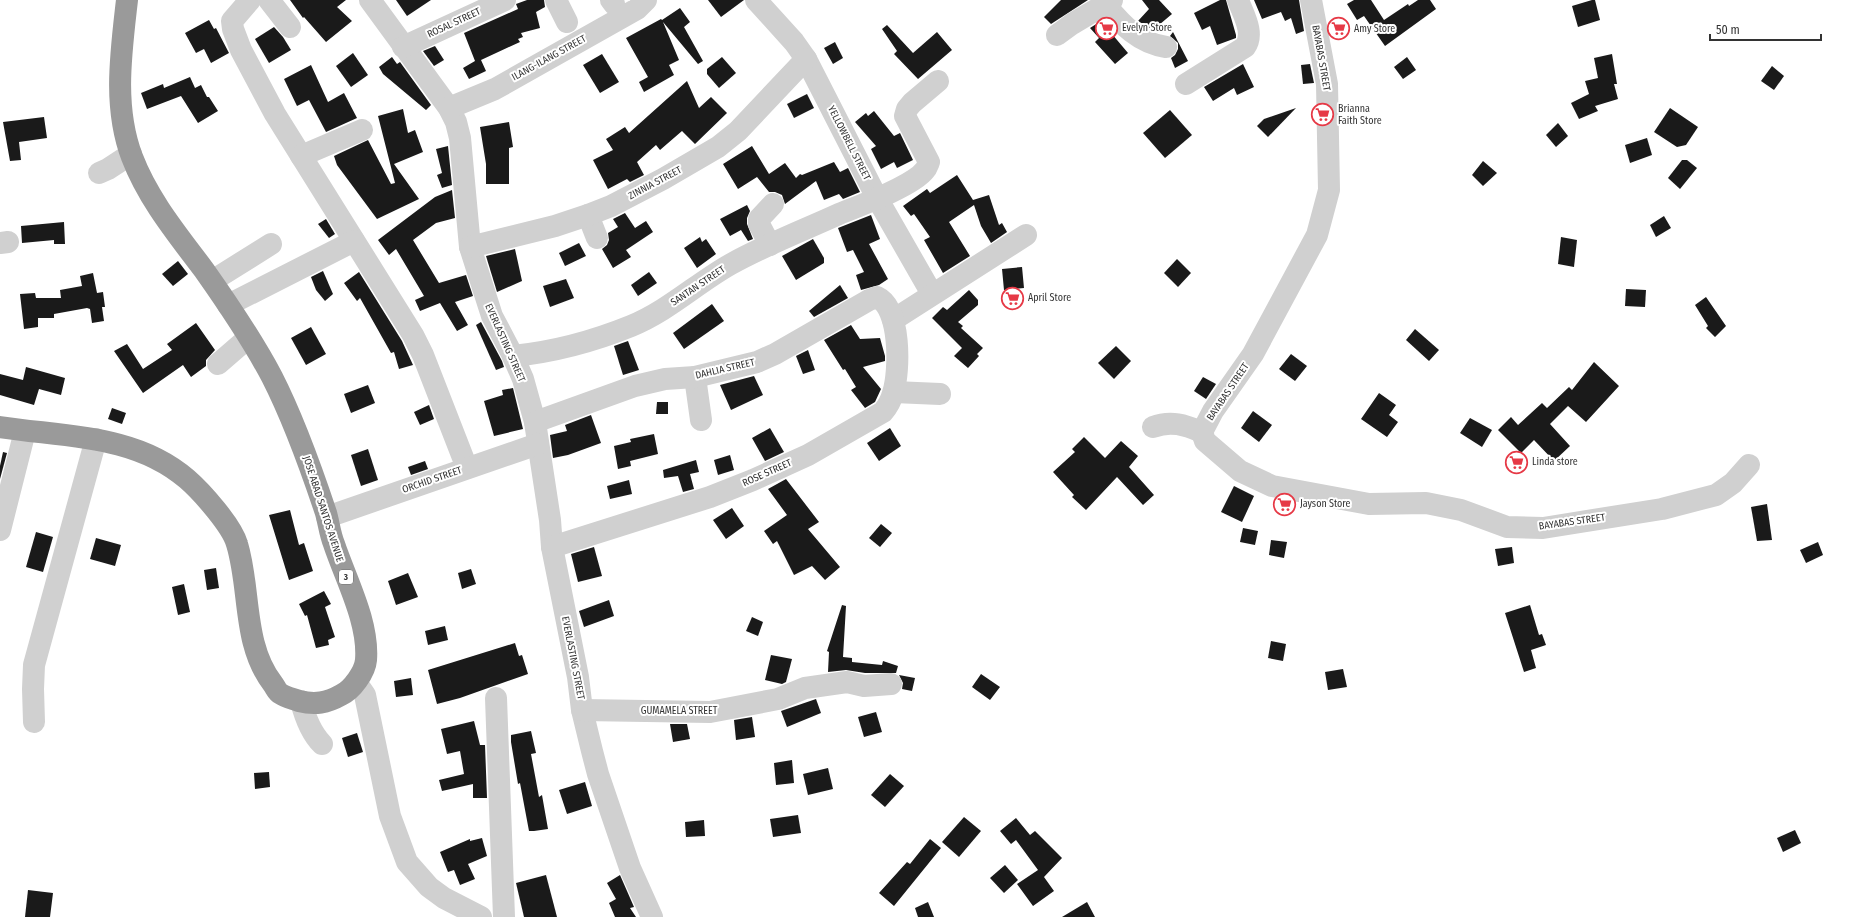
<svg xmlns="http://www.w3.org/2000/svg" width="1854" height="917" font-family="'Fira Sans Condensed',sans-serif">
	<rect width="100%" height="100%" fill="#fff"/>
	<g fill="#1a1a1a">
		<path d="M290,0H346L337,7L352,21L326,42L304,17L303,18Z"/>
		<path d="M396,0H431L407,16Z"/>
		<path d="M527,0H544L545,7L536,12L540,28L521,33L523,37L518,39L520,42L481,60L486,71L469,79L463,68L475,61L464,33L518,9L516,4Z"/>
		<path d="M708,0H744L721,17Z"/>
		<path d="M1061,0H1088L1051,24L1044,17Z"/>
		<path d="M1142,0H1159L1172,14L1153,30L1138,21L1149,9Z"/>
		<path d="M1220,0H1226L1236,35V38L1217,45L1210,26L1202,30L1194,13Z"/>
		<path d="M1254,0H1299L1304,31L1296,34L1291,18L1285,21L1281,12L1262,19Z"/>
		<path d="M1354,0H1371L1384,20L1408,4L1409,6L1418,0H1430L1436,9L1385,46L1364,16L1357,20L1347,4Z"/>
		<path d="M1592,0H1595L1600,20L1578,27L1572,6Z"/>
		<path d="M680,8L690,22L684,27L703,61L698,64L663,22L679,60L669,65L674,75L644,92L639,82L648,77L626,38L661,19L662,20Z"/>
		<path d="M209,20L214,29L216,28L229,53L211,63L204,49L196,53L185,33Z"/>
		<path d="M1101,21L1128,53L1115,64L1095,42L1099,38L1090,28Z"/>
		<path d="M887,25L913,53L937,32L952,50L918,79L894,54L897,51L882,29Z"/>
		<path d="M274,27L283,37L291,50L269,63L255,39Z"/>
		<path d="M1173,32L1188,61L1175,68L1171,58L1175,55L1178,49V43L1170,36Z"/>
		<path d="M835,42L843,58L833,64L824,48Z"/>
		<path d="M435,46L444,60L434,66L423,51Z"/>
		<path d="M353,53L368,75L351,87L336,66Z"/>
		<path d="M602,54L619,82L600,93L583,65Z"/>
		<path d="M1612,54L1617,84H1614L1618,99L1595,106L1598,111L1579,119L1571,103L1589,94L1585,81L1598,78L1594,58Z"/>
		<path d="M392,57L397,64L400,62L431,105L426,110L383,74L379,67Z"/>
		<path d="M722,57L736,73L719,88L707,74V69Z"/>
		<path d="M1407,57L1416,70L1403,79L1394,67Z"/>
		<path d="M1243,64L1254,87L1237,95L1234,88L1213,101L1204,87Z"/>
		<path d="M1310,64L1314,83L1303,84L1301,65Z"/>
		<path d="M311,65L328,102L344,93L357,118L326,132L309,100L297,106L284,79Z"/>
		<path d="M1772,66L1784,76L1774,90L1761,81Z"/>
		<path d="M190,77L195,88L201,85L207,97H209L218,111L198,123L181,96L147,109L141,93L163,84L164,88Z"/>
		<path d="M687,81L699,108L711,97L727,113L695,144L682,131L660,150L656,145L637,162L644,175L630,182L627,179L608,189L593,160L613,150L606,139L625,127L629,133Z"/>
		<path d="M807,94L814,108L794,118L787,104Z"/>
		<path d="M1296,108L1268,137L1257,126L1264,119Z"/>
		<path d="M1670,108L1698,127L1686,145L1677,147L1654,132Z"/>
		<path d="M403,109L408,133L415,130L423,152L394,164L419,199L377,219L337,165L334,156L368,140L391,184L395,183L378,116Z"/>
		<path d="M1170,110L1192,135L1165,158L1143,133Z"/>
		<path d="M874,111L894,136L900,133L913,160L897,168L894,162L881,169L871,149L876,146L855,122L866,113L868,116Z"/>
		<path d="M44,117L47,138L19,142L21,160L10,161L3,122Z"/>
		<path d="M509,122L513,147L509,148V184H486V164L480,127Z"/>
		<path d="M1558,123L1568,136L1556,147L1546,135Z"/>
		<path d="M1647,138L1652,155L1630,163L1625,145Z"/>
		<path d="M448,146L452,185L442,188L437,175L442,173L436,149Z"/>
		<path d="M752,146L769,174L785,163L796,178L800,174L802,175L834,162L840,172L848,168L860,192L843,199L839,194L824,200L816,181L785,204L782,195L775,192H769L757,177L738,189L723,164Z"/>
		<path d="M1682,160H1687L1697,168L1680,189L1668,178Z"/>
		<path d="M1483,161L1497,173L1483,186L1472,175Z"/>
		<path d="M957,175L973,200L989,195L999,225L1002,223L1007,232L991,243L981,226L974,205L949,222L970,256L943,273L924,240L930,237L914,214L911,216L903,206L927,189L930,193Z"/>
		<path d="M452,190L455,218L436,223L413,240L439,283L466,275L473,296L455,302L468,325L457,331L440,303L420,311L415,300L424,296L396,249L389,255L378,240L435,197Z"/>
		<path d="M747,205L750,211L747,218V224L753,239L748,241L741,230L730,236L720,219Z"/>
		<path d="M625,213L635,228L646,221L653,232L626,250L631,257L613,268L602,249L607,245L609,240L608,233L618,227L613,219Z"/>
		<path d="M871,215L880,239L869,244L888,279L879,285L861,290L856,275L864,272L853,250L847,252L838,228Z"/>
		<path d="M1664,216L1671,228L1656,237L1650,225Z"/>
		<path d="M326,219L335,234L329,238L318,224Z"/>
		<path d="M64,222L65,244H54V240L22,243L21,226Z"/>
		<path d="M700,237L702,242L706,239L716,254L697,268L684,248Z"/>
		<path d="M1561,237L1577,240L1574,267L1558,264Z"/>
		<path d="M813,239L824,258V263L796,280L782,256Z"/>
		<path d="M579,243L586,256L565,266L559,253Z"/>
		<path d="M515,249L522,281L497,292L486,256Z"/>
		<path d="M1177,259L1191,273L1178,287L1164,273Z"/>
		<path d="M178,261L188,274L173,286L162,274Z"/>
		<path d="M1022,267L1024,288L1004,290L1002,269Z"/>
		<path d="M323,271L333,294L325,301L316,290L311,277Z"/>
		<path d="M359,272L402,341L413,365L399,369L394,352L391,353L360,298L357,301L344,283Z"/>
		<path d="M649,272L657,283L638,296L631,285Z"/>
		<path d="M93,273L97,293L103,292L105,307H102L104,321L92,323L90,309L87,308L54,314V318H38V327L24,329L20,294L35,293L36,298H61L60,290L82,286L80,276Z"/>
		<path d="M566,279L574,298L550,307L543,286Z"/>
		<path d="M840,285L848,298L814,317L809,311Z"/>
		<path d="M1626,289L1646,290L1645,307L1625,306Z"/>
		<path d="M969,290L978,300V305L958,322L963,326L961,328L983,348L977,354L979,356L968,368L954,356L962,348L932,318L943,307L947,310Z"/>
		<path d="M1706,297L1726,326L1715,337L1706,328L1708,326L1695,305Z"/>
		<path d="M712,304L724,321L684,349L673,333Z"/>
		<path d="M481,322L502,361L504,367L496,370L476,325Z"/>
		<path d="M196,323L215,350L206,360V366L191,377L183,365L143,393L114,351L127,344L143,369L172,350L167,344Z"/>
		<path d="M851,325L860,339L880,338L885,356V361L863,367L881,389L875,402L865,408L851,390L856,387L845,369L843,370L824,340Z"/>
		<path d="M311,327L326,354L306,365L291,338Z"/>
		<path d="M1415,329L1439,350L1429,361L1406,340Z"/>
		<path d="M628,341L639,370L623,375L614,346Z"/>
		<path d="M1116,346L1131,361L1114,379L1098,363Z"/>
		<path d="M808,350L815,370L803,374L796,356Z"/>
		<path d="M1291,354L1307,366L1295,381L1279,369Z"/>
		<path d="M1594,362L1619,386L1586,422L1568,406L1550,424L1570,446L1554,461L1534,440L1521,453L1498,430L1511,417L1518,425L1542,403L1547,408L1569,387L1572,390Z"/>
		<path d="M26,367L65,378L61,395L39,389L34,405L0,395V374L23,380Z"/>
		<path d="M754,376L763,395L731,410L720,385Z"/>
		<path d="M1203,377L1216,384L1206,399L1194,391Z"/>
		<path d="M368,385L375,403L351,413L344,394Z"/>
		<path d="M513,388L523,429L494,436L484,401L503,395L502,390Z"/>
		<path d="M1379,393L1396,405L1389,415L1398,422L1387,437L1361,419Z"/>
		<path d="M657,402H668V414H656Z"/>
		<path d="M429,405L434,419L420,425L414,412Z"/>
		<path d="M112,408L126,413L122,424L108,419Z"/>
		<path d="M1253,411L1272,425L1259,442L1241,428Z"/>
		<path d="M591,415L601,443L568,455L553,458L550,435L567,431L565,425Z"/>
		<path d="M1470,418L1492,430L1482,447L1460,433Z"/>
		<path d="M770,428L784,452L765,461L752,438Z"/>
		<path d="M890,428L901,446L879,461L867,443Z"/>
		<path d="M654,434L658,454L630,461L631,466L618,469L614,446L631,442L630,439Z"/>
		<path d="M1084,437L1105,458L1121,441L1138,456L1129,467L1154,495L1143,505L1117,477L1086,510L1072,497L1074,495L1053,472L1075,452L1072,449Z"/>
		<path d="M368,449L378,480L361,486L351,455Z"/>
		<path d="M3,452L7,453L0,479V466Z"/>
		<path d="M730,455L734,470L718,475L714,460Z"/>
		<path d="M696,460L699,472L690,474L694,489L683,492L678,476L664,478L663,470Z"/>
		<path d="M425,461L428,469L411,475L408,467Z"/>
		<path d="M786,479L819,522L808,529L840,567L825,580L812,566L794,575L777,541L773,544L764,531L787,515L768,489Z"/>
		<path d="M629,480L632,494L610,499L607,486Z"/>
		<path d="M1234,486L1254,496L1242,522L1221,512Z"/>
		<path d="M1767,504L1772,540L1757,541L1751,507Z"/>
		<path d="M732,508L744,526L726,539L713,520Z"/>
		<path d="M290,510L299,545L304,543L313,571L289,580L269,515Z"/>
		<path d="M881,524L892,533L880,547L869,538Z"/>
		<path d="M1243,528L1258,531L1255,545L1240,542Z"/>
		<path d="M36,532L53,537L43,572L26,567Z"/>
		<path d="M96,538L121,545L115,566L90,559Z"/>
		<path d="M1271,540L1287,542L1284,558L1269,555Z"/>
		<path d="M1818,542L1823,555L1806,563L1800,550Z"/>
		<path d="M594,547L602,576L578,582L571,554Z"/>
		<path d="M1512,547L1514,563L1498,566L1495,549Z"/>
		<path d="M216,568L219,588L207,590L204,570Z"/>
		<path d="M471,569L476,584L462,589L458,573Z"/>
		<path d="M408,573L418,597L396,605L388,581Z"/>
		<path d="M184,584L190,612L178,615L172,587Z"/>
		<path d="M324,591L331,604L325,607L335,637L328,640L329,645L316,648L307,615L305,616L299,604Z"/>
		<path d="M609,600L614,616L584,627L579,611Z"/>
		<path d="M842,605L846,606L843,657L852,658V662L882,665L883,661L898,666L896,673H865L846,670L828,672L829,652L827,651Z"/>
		<path d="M1530,605L1539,635L1542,634L1546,645L1531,650L1536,668L1524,672L1505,613Z"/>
		<path d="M752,617L763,622L758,636L746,631Z"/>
		<path d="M445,626L448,640L428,645L425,631Z"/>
		<path d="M1271,641L1286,644L1283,661L1268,658Z"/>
		<path d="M515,643L519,656L522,655L528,674L460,698L437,704L428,670Z"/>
		<path d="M771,655L792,659L786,682L782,684L765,680Z"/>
		<path d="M1343,669L1347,687L1328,690L1325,672Z"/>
		<path d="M981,674L1000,687L990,700L972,687Z"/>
		<path d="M899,675L915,678L912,691L902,689L903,683Z"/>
		<path d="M411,678L413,695L396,697L394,681Z"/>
		<path d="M816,699L821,713L787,727L781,711Z"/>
		<path d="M876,712L882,732L864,737L858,717Z"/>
		<path d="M752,717L755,737L736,740L734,720Z"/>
		<path d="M474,721L480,745H485L487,798H473V784L442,791L439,780L464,774L460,751L447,754L441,729Z"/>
		<path d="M670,724H687L690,739L673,742Z"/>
		<path d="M531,731L536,753L531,754L539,797L542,795L548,829L534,831H529L520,783L518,784L511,742V735Z"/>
		<path d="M357,733L363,752L348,757L342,738Z"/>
		<path d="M792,760L794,783L776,785L774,763Z"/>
		<path d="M828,768L833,789L808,795L803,774Z"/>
		<path d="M269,772L270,787L255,789L254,773Z"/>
		<path d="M890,774L904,786L885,807L871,795Z"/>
		<path d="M585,782L592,806L567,814L559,790Z"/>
		<path d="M798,815L801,833L773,837L770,819Z"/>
		<path d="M964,817L981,831L959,857L942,842Z"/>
		<path d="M1016,818L1030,835L1035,831L1062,858L1044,877L1054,891L1033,906L1017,884L1038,870L1016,840L1011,844L1000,831Z"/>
		<path d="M704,820L705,836L686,837L685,822Z"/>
		<path d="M1795,830L1801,843L1783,852L1777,838Z"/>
		<path d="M482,838L487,856L468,864L475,879L460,885L454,870L448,872L440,852L470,839V841Z"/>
		<path d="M930,839L941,848L894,906L879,893L907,862L910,864Z"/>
		<path d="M1005,865L1018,880L1004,893L990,878Z"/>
		<path d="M546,875L557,917H524L516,883Z"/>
		<path d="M620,875L634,907L630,908L636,917H615L609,903L616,899L607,883Z"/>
		<path d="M28,890L53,893L50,917H25Z"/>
		<path d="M928,902L934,917H918L915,908Z"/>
		<path d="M1087,902L1095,917H1062Z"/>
	</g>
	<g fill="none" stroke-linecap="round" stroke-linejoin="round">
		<g stroke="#d0d0d0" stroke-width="22">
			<path d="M250,0L232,21L233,29L241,50L275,114L413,335L423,355L467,468"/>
			<path d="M269,0L290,27"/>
			<path d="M370,0L449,108L456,122L460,138L470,247L492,316L513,356L523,379L535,422L550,520L552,547L578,677L582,710L592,751L598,774L630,868L652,917"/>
			<path d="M556,0L567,22"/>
			<path d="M611,0L614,4"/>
			<path d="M756,0L794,42L806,59L877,198L932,294"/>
			<path d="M1311,0L1327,84L1329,190L1317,235L1253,354L1213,411L1202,432L1205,441L1240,471L1272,486L1369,504L1426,503L1461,510L1507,527L1543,528L1662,509L1716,495L1733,483L1749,465"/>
			<path d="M1105,4C1122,25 1139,43 1166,47"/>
			<path d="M1057,35L1072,24L1112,0"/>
			<path d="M403,47L505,0"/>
			<path d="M1186,84L1245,47C1255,33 1243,14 1238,0"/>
			<path d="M449,108L495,89L637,9L646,0"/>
			<path d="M301,156L362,130"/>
			<path d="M99,173L108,169L131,154"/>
			<path d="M588,215L597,238"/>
			<path d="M0,243L8,242"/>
			<path d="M770,245L759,224V219L773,204"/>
			<path d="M470,247L555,226L588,215L611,206L663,179L718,147L738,131L806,59"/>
			<path d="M212,281L271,244"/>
			<path d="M228,305L354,241"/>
			<path d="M893,320L1026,235"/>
			<path d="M513,356C553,352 594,341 631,326C668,311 697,283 731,264C765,245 804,230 839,214C859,206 913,186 925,170C927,168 928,164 929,162L905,116L907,109L912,103L938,81"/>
			<path d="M218,364L248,338"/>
			<path d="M695,377L701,420"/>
			<path d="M894,392L940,394"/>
			<path d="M535,422L635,386L665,379L695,377L757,362L775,354L869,300L877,297C901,308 900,371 893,393C891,401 888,406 883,412L808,455L753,480L710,497L552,547"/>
			<path d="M1153,427C1171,420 1185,425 1202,432"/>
			<path d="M327,517L538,444"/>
			<path d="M0,530L25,431"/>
			<path d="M356,682L365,695L390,816L407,862L429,887L444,898L481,917"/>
			<path d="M496,698L504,917"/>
			<path d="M301,701C305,717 311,733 322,744"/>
			<path d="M582,710L710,712L778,699L805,688L847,682L864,686L891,684"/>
			<path d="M34,722L33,689L34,665L96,439"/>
		</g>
		<path stroke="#9a9a9a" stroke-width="22" d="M0,427C64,437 135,434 187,479C202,492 232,526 237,544C251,590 242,644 273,684C276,688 277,692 281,694C285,697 294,699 299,701C315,705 327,703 341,695C352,690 365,672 366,660C369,622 346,580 334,544C330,534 329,524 326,513C311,468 294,420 272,377C253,341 228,304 204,270C177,234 148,199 132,157C113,107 121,53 127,0"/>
	</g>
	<defs>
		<symbol id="supermarket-ring" viewBox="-11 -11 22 22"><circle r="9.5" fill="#fff" stroke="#e63946" stroke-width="1.5"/><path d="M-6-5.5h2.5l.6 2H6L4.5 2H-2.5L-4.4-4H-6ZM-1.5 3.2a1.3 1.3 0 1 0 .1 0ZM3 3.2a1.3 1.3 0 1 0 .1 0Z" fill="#e63946"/></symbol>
	</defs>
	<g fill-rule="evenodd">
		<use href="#supermarket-ring" x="1094" y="16" width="25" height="25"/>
		<use href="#supermarket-ring" x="1326" y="16" width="25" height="25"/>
		<use href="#supermarket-ring" x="1310" y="102" width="25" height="25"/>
		<use href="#supermarket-ring" x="1000" y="286" width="25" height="25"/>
		<use href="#supermarket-ring" x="1504" y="450" width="25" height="25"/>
		<use href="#supermarket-ring" x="1272" y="492" width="25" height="25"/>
	</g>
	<g text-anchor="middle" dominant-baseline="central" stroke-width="4" stroke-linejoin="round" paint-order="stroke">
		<rect fill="#fff" stroke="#707070" stroke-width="1" x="339" y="570" width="14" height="14" rx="3"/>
		<g font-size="9" font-weight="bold" fill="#333">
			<text x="346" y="577">3</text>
		</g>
		<g font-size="10" fill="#333" stroke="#fff">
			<text transform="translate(454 23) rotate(-25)">ROSAL STREET</text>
			<text transform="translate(549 58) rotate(-29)">ILANG-ILANG STREET</text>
			<text transform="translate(1321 58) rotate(80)">BAYABAS STREET</text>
			<text transform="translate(849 143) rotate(63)">YELLOWBELL STREET</text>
			<text transform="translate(655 183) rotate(-28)">ZINNIA STREET</text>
			<text transform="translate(698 286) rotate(-34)">SANTAN STREET</text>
			<text transform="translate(505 343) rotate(66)">EVERLASTING STREET</text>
			<text transform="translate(725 369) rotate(-13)">DAHLIA STREET</text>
			<text transform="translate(1228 392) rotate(-56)">BAYABAS STREET</text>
			<text transform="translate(767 473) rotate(-24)">ROSE STREET</text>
			<text transform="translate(432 480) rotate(-19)">ORCHID STREET</text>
			<text transform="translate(323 509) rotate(72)">JOSE ABAD SANTOS AVENUE</text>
			<text transform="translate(1572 522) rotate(-8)">BAYABAS STREET</text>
			<text transform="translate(573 658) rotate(79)">EVERLASTING STREET</text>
			<text x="679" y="711">GUMAMELA STREET</text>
		</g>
		<g font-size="10" fill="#333" stroke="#fff" text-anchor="start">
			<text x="1122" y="28">Evelyn Store</text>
			<text x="1354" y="29">Amy Store</text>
			<text x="1338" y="109">Brianna<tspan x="1338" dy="12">Faith Store</tspan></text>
			<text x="1028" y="298">April Store</text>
			<text x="1532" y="462">Linda store</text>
			<text x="1300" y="504">Jayson Store</text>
		</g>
	</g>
	<path d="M1710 34v6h111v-6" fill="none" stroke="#333333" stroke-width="2"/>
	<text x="1716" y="34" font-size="12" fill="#333333" stroke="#ffffff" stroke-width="3" paint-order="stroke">50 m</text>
</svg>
